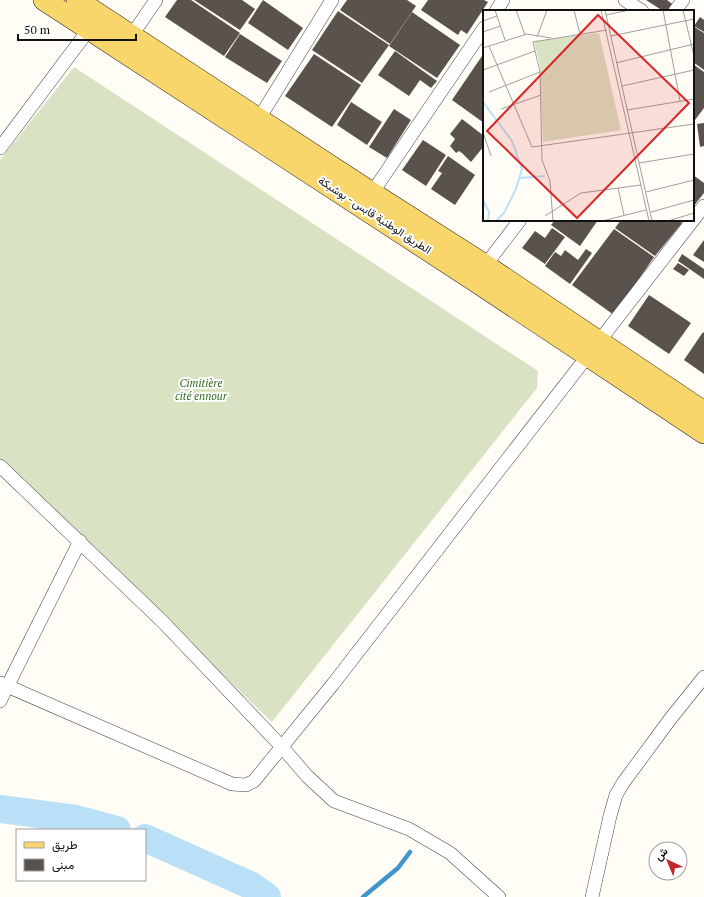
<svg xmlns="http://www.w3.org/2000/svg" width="704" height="897" font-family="'PT Serif',Vazirmatn,serif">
	<rect width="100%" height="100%" fill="#fffdf5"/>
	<path fill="#d9e3c4" d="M74,67L538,371L537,388L272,722L0,462V160Z"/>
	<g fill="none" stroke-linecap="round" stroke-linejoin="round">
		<path stroke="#3f96cf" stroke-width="4.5" d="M363,897L398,868L410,852"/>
		<g stroke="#b9e0f7" stroke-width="28">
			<path d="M0,809L76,819L117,830"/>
			<path d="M145,838L252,886L267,897"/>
		</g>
	</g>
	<g fill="#5a524d">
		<path d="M177,0H191L240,33L224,56L165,17Z"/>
		<path d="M194,0H242L255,9L240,30Z"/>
		<path d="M263,0L303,28L288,50L248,23Z"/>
		<path d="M347,0H407L416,6L390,44L340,10Z"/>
		<path d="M428,0H484L488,2L467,34L461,30L458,35L421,10Z"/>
		<path d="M646,0H667L675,6L672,11H663Z"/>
		<path d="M338,11L389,45L362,83L312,50Z"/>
		<path d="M412,12L460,45L437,78L389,46Z"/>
		<path d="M700,17L704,20V32L694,26Z"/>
		<path d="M693,26L704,33V70L693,62Z"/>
		<path d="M240,34L282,61L267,83L225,57Z"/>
		<path d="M395,51L437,81L431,88L420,80L409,96L378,75Z"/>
		<path d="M484,53V123L452,100Z"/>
		<path d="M314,54L361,85L332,127L285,96Z"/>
		<path d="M693,64L704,72V108L695,120L693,119Z"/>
		<path d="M351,102L382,122L367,145L337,125Z"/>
		<path d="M394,109L411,120L387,158L369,147Z"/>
		<path d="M462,119L484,136V146L471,162L462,153L459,151L456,153L450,146L455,139L450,134Z"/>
		<path d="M704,123V146L700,147L697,124Z"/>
		<path d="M423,140L446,155L426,186L402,170Z"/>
		<path d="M448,156L475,175L455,205L431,189L442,173L438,171Z"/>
		<path d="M693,175L704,183V193L693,207Z"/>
		<path d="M555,220H598L580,246L551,225Z"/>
		<path d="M621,220H678L682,223L655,256L615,228Z"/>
		<path d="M552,228L565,237L545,264L522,248L535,231L545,238Z"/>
		<path d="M614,229L654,257L614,315L572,285Z"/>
		<path d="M704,240V262L693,255Z"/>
		<path d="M586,249L592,253L570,284L545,266L555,252L561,256L565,250L578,260Z"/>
		<path d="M682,254L704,269V279L678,261Z"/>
		<path d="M678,263L689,270L684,276L673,269Z"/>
		<path d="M649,295L691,323L669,354L628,326Z"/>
		<path d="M703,332L704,333V374L684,360Z"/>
	</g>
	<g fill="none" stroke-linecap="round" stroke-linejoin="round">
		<defs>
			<g id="street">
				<path d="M625,0L642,11"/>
				<path d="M496,11L503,0"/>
				<path d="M675,11L683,0"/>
				<path d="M132,35L156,0"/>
				<path d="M255,125L332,0"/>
				<path d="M0,148L93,24"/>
				<path d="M372,193L484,28"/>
				<path d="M481,271L520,220"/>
				<path d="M0,466L163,622L282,747L307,776L334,801L409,829L450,853L499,897"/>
				<path d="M0,683L232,784L246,785L254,781L333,684L704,206"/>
				<path d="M0,701L80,541"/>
				<path d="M592,897L610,816L616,795L623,783L671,718L704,677"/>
			</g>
			<g id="primary">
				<path d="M44,0L475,281L704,433"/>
				<path d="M77,0L372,193L485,265L704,412"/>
			</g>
		</defs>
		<use href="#street" stroke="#444" stroke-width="14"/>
		<use href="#primary" stroke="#222" stroke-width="22"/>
		<use href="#street" stroke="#fff" stroke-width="13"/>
		<use href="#primary" stroke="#f9d66b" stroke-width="21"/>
	</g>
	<g text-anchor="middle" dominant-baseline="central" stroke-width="4" stroke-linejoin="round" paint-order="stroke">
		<g font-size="11" fill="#111" stroke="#fff">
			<text transform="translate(375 215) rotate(33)">الطريق الوطنية قابس - بوشبكة</text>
		</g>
		<g font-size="11" font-style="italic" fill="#2f6b1f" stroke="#fff">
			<text x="201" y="383">Cimitière<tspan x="201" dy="13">cité ennour</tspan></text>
		</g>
	</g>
	<g transform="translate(483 10)">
		<rect width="211" height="211" fill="#fffdf5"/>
		<path d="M116,23L138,120L60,132L57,56L51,31Z" fill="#d9e3c4"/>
		<path fill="none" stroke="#b9e0f7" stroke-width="2" d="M0,92L29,131L39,159L33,179L21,203L13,211M37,168L62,166M0,190L6,202L5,211"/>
		<path fill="none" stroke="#a09f9a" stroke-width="1" d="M12,0L22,30M33,0L42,25M91,0L97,24M118,0L166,211M122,0L169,211M180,0L197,91M200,0L211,46M123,5L146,0M0,11L14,6M0,22L17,16M128,26L211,9M54,27L64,0M6,36L49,137L211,114M0,38L44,24L68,28M133,53L211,34M0,60L52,41M139,76L211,60M6,82L57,62M18,99L58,85M144,100L211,89M0,122L8,146M156,153L211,144M135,178L141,205M163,182L211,170M168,202L211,190M62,206L98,183L158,175M70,211L67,171L59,150L57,62L50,32L124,20M119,211L163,200M185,211L211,203"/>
		<path fill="#d62828" fill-opacity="0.15" stroke="#d62828" stroke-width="2" d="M115,5L206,93L94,208L4,121Z"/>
		<rect width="211" height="211" fill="none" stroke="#111" stroke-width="2"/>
	</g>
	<rect x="16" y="829" width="130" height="52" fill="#ffffff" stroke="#a0a0a0"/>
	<rect x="24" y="842" width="20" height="6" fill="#f9d66b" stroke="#a0a0a0"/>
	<text x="52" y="849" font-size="12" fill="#111111">طريق</text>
	<rect x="24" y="859" width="20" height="12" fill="#5a524d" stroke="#a0a0a0"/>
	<text x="52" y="869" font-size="12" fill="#111111">مبنى</text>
	<g transform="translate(668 861) rotate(316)"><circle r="19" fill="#ffffff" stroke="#a0a0a0"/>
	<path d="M0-3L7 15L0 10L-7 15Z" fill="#c4262e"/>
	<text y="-6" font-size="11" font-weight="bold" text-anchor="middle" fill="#111111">ش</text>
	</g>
	<path d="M18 34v6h118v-6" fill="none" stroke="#111111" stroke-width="2"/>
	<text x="24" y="34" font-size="12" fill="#111111" stroke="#ffffff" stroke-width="3" paint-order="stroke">50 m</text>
</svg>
